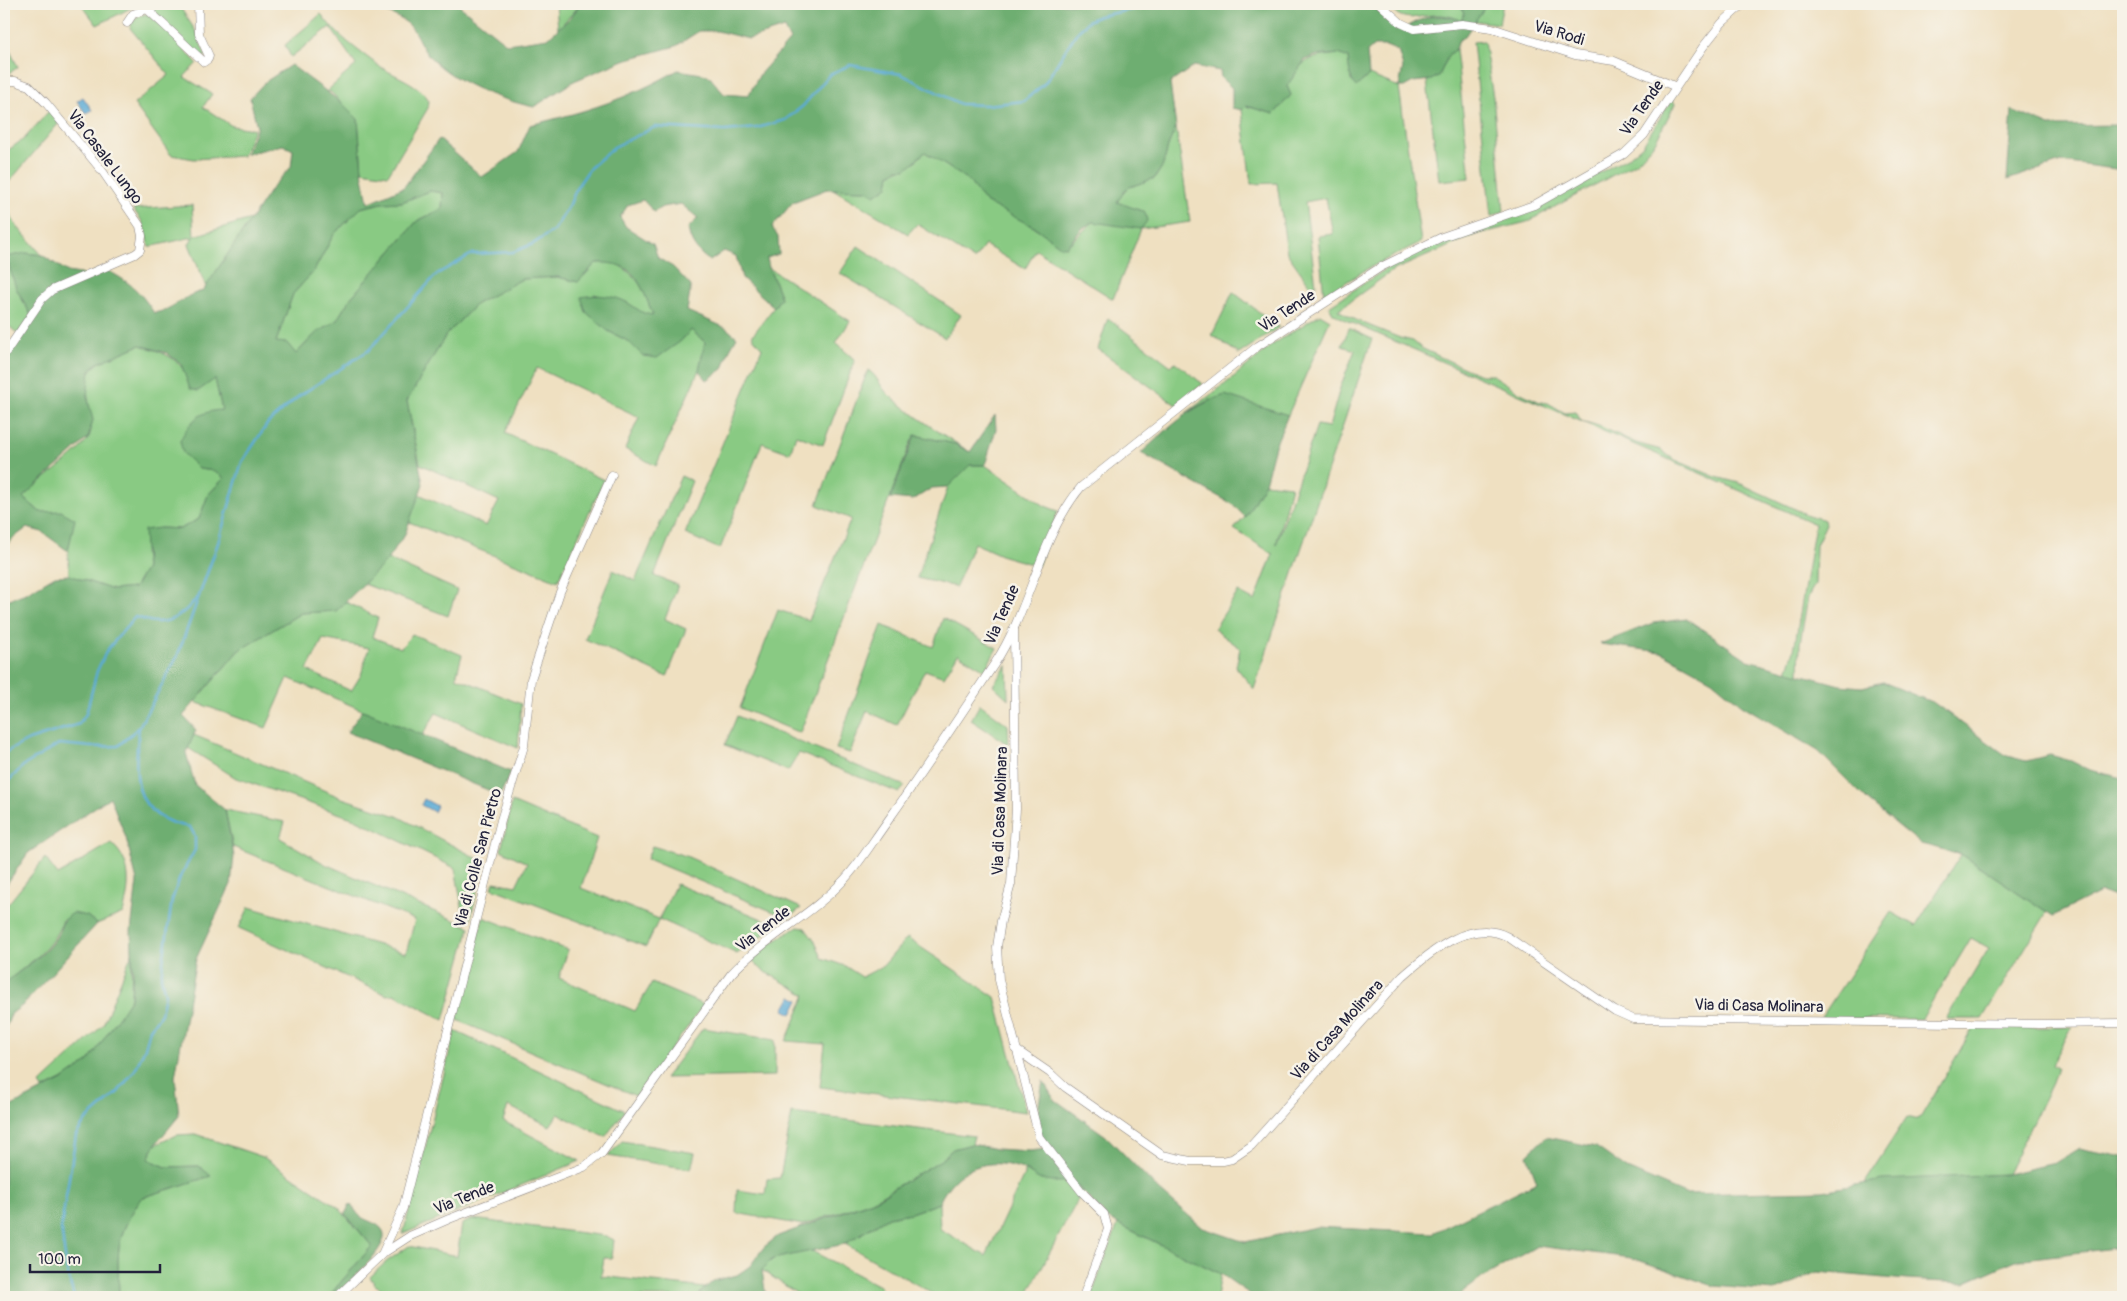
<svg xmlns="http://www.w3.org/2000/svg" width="2127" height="1301" font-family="Pangolin,sans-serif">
	<rect width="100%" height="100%" fill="#f7f3e8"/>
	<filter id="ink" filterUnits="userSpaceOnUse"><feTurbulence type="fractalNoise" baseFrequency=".02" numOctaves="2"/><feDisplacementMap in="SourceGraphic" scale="10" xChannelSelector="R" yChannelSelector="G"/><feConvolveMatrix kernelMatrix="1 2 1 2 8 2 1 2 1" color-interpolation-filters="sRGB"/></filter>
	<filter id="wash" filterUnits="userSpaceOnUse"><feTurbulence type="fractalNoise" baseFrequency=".0096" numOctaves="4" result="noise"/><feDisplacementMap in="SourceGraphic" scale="20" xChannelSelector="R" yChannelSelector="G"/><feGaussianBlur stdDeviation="1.12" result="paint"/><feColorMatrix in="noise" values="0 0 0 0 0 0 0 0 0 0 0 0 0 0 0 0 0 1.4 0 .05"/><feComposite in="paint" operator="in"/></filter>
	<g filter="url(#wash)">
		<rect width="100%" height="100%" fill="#efe0c1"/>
		<g fill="#89ca83" stroke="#56765f" fill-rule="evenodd">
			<path d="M81,4H139L97,25Z"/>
			<path d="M147,4H178L197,33L206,57L199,56Z"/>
			<path d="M556,4H581L558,29Z"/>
			<path d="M1385,4H1460L1464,14L1461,20C1455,18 1448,15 1441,15C1415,14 1407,27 1385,4Z"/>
			<path d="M1487,4H1503L1499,24L1475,21Z"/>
			<path d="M148,14L161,24L197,63L184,77L212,94L203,107L232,126L254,129L243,156L194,159L171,155L134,104L169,75L130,28C133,18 137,15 148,14Z"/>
			<path d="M321,14C336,35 359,51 379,66C394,76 421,84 429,101L428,108L388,175L362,171L358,120L331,92L327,91L356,65L330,27L291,57L285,45Z"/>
			<path d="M4,39L18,67L4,77Z"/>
			<path d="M1484,41L1493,97L1504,211L1491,217L1473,42Z"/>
			<path d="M1456,49L1470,178L1439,181L1427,81L1439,76L1449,54Z"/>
			<path d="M1339,54L1348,58L1351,81H1363L1369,75L1399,87L1421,242L1367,269L1324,296L1318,236L1333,234L1326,198L1305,202L1316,285L1311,287L1287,253L1277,183L1251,184L1242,110L1246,106L1274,114L1291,95L1287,86C1304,57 1308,58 1339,54Z"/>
			<path d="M1672,99L1675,104L1655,142L1637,162L1527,222L1475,235L1392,271L1338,310L1358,321L1400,338L1413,341L1421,348L1471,371L1481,375H1493L1519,392L1540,402L1548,403L1565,413L1576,412L1581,421L1599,426L1636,443L1661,450L1673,459L1716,477L1739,483L1808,515L1825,520L1826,524L1816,545L1815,584L1808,597L1800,643L1799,675L1787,672L1794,650L1815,524C1659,454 1500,387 1343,319L1333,313L1329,306L1389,267L1423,250L1528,211L1627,158L1642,146Z"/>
			<path d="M49,111L59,123L4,188V153L25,138Z"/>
			<path d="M1176,127L1190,222L1141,229L1113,299L1036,250L1025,269L985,245L974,260L917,224L908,234L833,189L866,190L888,186L890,174L915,162L925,152L968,180L985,202L1019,218L1066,247L1093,222L1112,224L1145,212L1116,203L1127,188L1155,178L1163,165L1169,143Z"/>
			<path d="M430,191L443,193L442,209L417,221L350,299L336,321L316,333L296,354L276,342L293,294L314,271L334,234L361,208L381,203L402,202Z"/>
			<path d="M4,203L15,224L42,255L26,253L16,288L31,315L18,334L4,322Z"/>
			<path d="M192,205L194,236L251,219L206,287L189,244L193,237L149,247L142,221L133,209Z"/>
			<path d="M858,246L961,315L945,338L840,273Z"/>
			<path d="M614,262C641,278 642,287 653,315L644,314L626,302L594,294L608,331L628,341L643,356L681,341L691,330L705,342L699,370L656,466L625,449L639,417L537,368L505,433L604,480L558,581L409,522L419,494L486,526L499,501L420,464L407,401L446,335L476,304L522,279L558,277L578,282L596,263Z"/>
			<path d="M769,268L850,321L836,343L855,360L823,445L796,435L790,453L762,443L720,549L685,534L762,348L752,336L781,298Z"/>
			<path d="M1233,292L1279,327L1239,354L1212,335Z"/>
			<path d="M1320,314L1330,320L1288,415L1209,400L1186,413L1224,385L1272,345Z"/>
			<path d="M1108,318L1171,366L1175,362L1203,384L1176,405L1098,349Z"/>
			<path d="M1349,328L1372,339L1254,689L1236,667L1240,648L1214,629L1238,592L1255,601L1273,554L1234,529L1245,517L1265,483L1291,486L1276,545L1317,425L1329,427L1340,388L1355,350L1342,346Z"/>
			<path d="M140,345C175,356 179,360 198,391L215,378L222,410L199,469L215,471L224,478L208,495L199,519L180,529L160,528L144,552L146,568L134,588L113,590L69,575L68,551L74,519L58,512H40L23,497C39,481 78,455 88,439C100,418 75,383 95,366C106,356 126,351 140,345Z"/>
			<path d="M868,370C878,376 881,389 890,396C915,417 942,434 970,452L955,444L915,435L911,442L800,733L740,708L778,610L809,620L851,519L817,505Z"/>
			<path d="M4,378L8,394L4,454Z"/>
			<path d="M970,465H985L1045,506L1058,511L1038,566L1003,556L974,543L956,587L917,578L948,487Z"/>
			<path d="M681,476L692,481L654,576L678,585L665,619L686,629L667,677L585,639L613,570L635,581Z"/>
			<path d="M388,559L457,590L448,616L364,584Z"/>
			<path d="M346,602L378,618L372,637L401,648L412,634L462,655L456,677L521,704L518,748L436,713L422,736L288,678L266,728L195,702L238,651L301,613L336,611ZM323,639L369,648L361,675L351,691L307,670Z"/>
			<path d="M943,618L997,648L985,670L958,654L944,677L925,670L897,725L867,711L850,753L836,749L882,625L933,647Z"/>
			<path d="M1007,665L1008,699L993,685Z"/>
			<path d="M980,704L1008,725L1009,745L971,720Z"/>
			<path d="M737,716L905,786L899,793L799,753L788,771L725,745Z"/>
			<path d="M194,735L342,798L397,816L484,862L470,921L463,912L455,868L355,819L236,778L188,748Z"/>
			<path d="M512,802L597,838L581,888L659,919L676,884L777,925L737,954L659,919L646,947L492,888L494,882L516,886L527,863L501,850Z"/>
			<path d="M225,810L285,822L280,838L325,864L470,927L444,1020L394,994L387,995L239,928L249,907L406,953L415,920L233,847Z"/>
			<path d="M111,843C133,862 130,888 123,913L97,924L87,916L63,920C50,953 29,962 4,984V909L45,858L58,875Z"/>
			<path d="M652,846L686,856L801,908L788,918L647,859Z"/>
			<path d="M1961,854L2047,912L1982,1019H1946L1989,948L1971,938L1922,1019L1821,1018L1891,912L1916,926Z"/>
			<path d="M483,917L568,950L559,978L635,1011L652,983L704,1005L636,1096L457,1020Z"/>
			<path d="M798,927L805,928L816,943L822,958L845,966L862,977L883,966L907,938L995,997L1026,1112L820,1087L825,1044L786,1041L806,995L762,970L751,959L768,945Z"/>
			<path d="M132,953L131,998L108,1034L89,1061L62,1080L43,1089L40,1084L103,1025Z"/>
			<path d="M2072,1027L2052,1065L2057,1068L2052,1083L2007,1174L1864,1183L1907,1117L1919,1120L1973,1028Z"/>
			<path d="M703,1028L775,1040V1076L665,1078Z"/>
			<path d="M455,1031L625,1111L605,1137L558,1114L550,1126L508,1106L503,1121L580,1161L403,1234Z"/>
			<path d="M792,1113L974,1136L972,1144L953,1149L941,1160L872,1201L803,1225L736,1213L737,1190L765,1194L767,1179L780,1178Z"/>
			<path d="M195,1134L263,1157L338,1207L372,1246L328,1297H121L119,1293C117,1246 116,1238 141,1198L210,1176L199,1166L166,1167L148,1159L155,1145L177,1135Z"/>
			<path d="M622,1141L695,1153L691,1169L608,1156Z"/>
			<path d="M1024,1170L1041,1180L1073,1181L1082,1192L1026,1297H939L845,1244L888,1217L911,1213L939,1203L940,1229L986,1256L1024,1175Z"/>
			<path d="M473,1219L606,1236L614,1240L612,1258H604L601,1276L705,1288L696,1297H396L375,1285L370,1277L386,1262L409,1246L457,1256L462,1224Z"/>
			<path d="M1118,1224L1221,1274L1217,1297H1091Z"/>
			<path d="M810,1250L881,1287L877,1297H802L762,1270L773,1259Z"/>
		</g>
		<g fill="#6eae71" stroke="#486856" fill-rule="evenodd">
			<path d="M369,4H457L507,44L548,38L569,19L581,4H1380L1377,10L1385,19L1402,30C1425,16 1434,12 1461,20L1464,14L1460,4H1487L1465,36L1459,40L1456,49L1449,54L1439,76L1431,80L1413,82L1404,87H1399L1403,67L1398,51L1386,46H1374L1367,52L1369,75L1356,87C1349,78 1349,68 1348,58L1339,54L1314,56L1305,60L1287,86L1291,95L1274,114L1246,106L1242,110L1232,108V88L1221,78L1220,71L1194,66L1170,83L1176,127L1169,143L1163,165L1155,178L1127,188L1117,202L1145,212L1147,221L1141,229L1093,222L1083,228L1066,247L1060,246L1036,228L985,202L968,180L925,152L906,169H898L890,174L888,186L875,195L866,190L827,189L793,202L772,227L778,237L779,254L767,258L769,268L781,298L774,307L742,278L736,256L724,251L710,261C697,252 690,243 688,228L698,218L681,204L662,207L654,212L643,200L628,205L620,217L626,227L653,244L658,258L673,267L691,286L687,311L726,328L737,337L729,351L723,369L707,380L699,370L705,342L691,330L681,341L657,358L643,356L628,341L608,331L586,312L581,297C596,294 615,295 628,303C637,308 641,314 653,315C640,282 635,261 596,263L578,282L558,277L522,279L476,304L446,335L407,401L423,484L405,534L385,563L336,611L301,613L238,651L183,716L196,730L186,753L195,785L225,810L234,856L231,884L196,959L175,1077L179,1116L155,1145L148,1159L166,1167L199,1166L211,1176L141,1198C116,1238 117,1246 119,1293L121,1297H4V1110L62,1080L89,1061L131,998L133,971L131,931L137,881L126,838L110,797L28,853L4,888V601L26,593L55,576L69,575L113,590L134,588L146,568L144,530L160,528L180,529L199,519L208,495L224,478L215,471L199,469L183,453L180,441C190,421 199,411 222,410L215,379L198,391L190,389L181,364L167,353L140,345L96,364L90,371L87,396L93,420L88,438L23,497L40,512L61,511L75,519L68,551L42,532L27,528L13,538L4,548V459L8,394L4,378V355L31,315L16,288L6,257L26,253L42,255L68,272L86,275L103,268C128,281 139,289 154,313C174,310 183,295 203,291L274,185L291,167L293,150L283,145L246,154L257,127L250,98L265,82L291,65L342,103L358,119L362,171L368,203L404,187L439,139L482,177L518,152L530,125C587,111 626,100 678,70L708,75L724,94L748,96L760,74L790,40L784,28L749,39L717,31H699L676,46L624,60L574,81L534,107C497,99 454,83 428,55C420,46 416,30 407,23C395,14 381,11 369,4ZM430,191L443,193L442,209L417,221L350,299L336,321L316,333L296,354L287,343L276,342L293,294L314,271L334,234L361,208L381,203L402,202Z"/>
			<path d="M2123,94V170L2061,162L2007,180L2012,110L2050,126L2118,125Z"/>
			<path d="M1225,395L1288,415L1275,446L1265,483L1245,517L1232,504L1141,453C1167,430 1191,405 1225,395Z"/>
			<path d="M995,415L996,429L985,465H970L948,487L932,488L913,500L890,498L915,435L955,444L970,452Z"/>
			<path d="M1687,619L1748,660L1840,685L1862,687L1883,682L1934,703L2007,756L2026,761L2050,755L2071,761L2089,770L2123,778V900L2101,892L2053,916L1961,854L1921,844L1868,801L1818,751L1742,705L1712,680L1661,652L1600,644L1653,623Z"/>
			<path d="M363,710L511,772L500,795L347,732Z"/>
			<path d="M73,913L87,916L97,924L23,1005L11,1014L7,1025L4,1026V984C21,969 43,957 55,939C64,926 58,923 73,913Z"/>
			<path d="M1043,1081L1054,1099L1106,1136L1160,1191L1203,1228L1245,1242L1316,1227L1433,1233L1537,1182L1527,1155L1546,1137L1596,1147L1627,1169L1685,1194L1822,1191L1883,1180L2007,1174L2055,1163L2079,1148L2123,1157V1247L2016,1260L1964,1283L1907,1280L1817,1272L1774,1291L1714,1286L1632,1258L1537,1246L1482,1278L1457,1297H1254L1221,1274L1108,1219L1073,1181C1063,1182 1051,1183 1042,1180C1036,1179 1031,1173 1025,1170C989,1155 955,1167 939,1203L911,1213L888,1217L845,1244L773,1259L762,1270L766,1297H696L713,1281L737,1275L750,1266L764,1247L778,1236L875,1200L941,1160L953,1149L972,1144L996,1149L1030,1151L1047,1149L1036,1121Z"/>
			<path d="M350,1204C354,1207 356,1213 360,1216C367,1222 378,1222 383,1231C392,1246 345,1285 334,1297H328L372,1246L345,1214Z"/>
		</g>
		<g fill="#5babd5" stroke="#3e6688">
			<path d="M83,97L92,110L86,114L77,101Z"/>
			<path d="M424,799L437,806L434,812L421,805Z"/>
			<path d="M792,996L799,1000L792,1014L784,1010Z"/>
		</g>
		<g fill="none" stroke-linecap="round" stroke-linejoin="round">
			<g stroke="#5babd5" stroke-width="2.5">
				<path d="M4,753L29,740L79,724L86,714L97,671L107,650L135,617C142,618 151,623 158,622C175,622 187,610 197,598"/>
				<path d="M4,786L23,766L59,744L92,747L118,746L139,727L177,657L218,543L242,462L268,423L299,396L369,350L437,274L472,254L513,252L533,244L554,230L570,204L577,187L590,168L614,147L655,127L725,131L757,128L785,120L803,106L830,74L850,65L901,74L960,104L986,105L1024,101L1045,83L1075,35L1088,21L1099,16L1160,4"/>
				<path d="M74,1297L67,1271L61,1227L76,1135L86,1120L118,1092L135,1070L145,1048L150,1029L161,1014L165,994L161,977L172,900L180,877L195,850V836L190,827C130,818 134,774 139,727"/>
			</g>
		</g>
	</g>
	<g filter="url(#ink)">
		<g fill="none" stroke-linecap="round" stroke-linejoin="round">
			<defs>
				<g id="minor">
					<path d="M1380,4L1401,23L1414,29L1462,24L1492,28L1575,55L1614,61L1674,86"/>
					<path d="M127,23L133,14L147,9L204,62L208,59L209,56L199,34L198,4"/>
					<path d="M4,81H15L29,86L46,103L103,172L140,226L142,236L140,250L135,254L52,290L42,299L4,355"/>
					<path d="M1014,628L1016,809L1011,884L1001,921L997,947L999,980L1039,1137L1082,1192L1104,1214L1108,1229L1106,1235L1083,1297"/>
					<path d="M1015,1049L1050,1073L1065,1087L1162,1155L1190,1161H1223L1232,1159L1251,1146L1403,976C1431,952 1470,917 1508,937L1615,1011L1633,1019L2040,1024L2123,1023"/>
					<path d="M383,1252L403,1208L501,820L524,746L531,679L560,592L612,475"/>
					<path d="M337,1297L382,1254L410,1236L449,1219L584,1167L602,1153L731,974C765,937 811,916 844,880C860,863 873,841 887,822C924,770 960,716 995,663C1031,608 1039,538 1081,487L1258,346L1381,267L1442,237L1534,205L1624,154L1644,135L1703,47L1722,23L1743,4"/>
				</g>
			</defs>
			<use href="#minor" stroke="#88817e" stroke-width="9"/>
			<use href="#minor" stroke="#fff" stroke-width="8"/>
		</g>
	</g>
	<g text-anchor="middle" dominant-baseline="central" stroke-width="5" stroke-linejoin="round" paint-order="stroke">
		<g font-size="16" fill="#22223b" stroke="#f7f3e8">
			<text transform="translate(1559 33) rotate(17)">Via Rodi</text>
			<text transform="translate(1642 108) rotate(-55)">Via Tende</text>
			<text transform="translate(105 157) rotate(53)">Via Casale Lungo</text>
			<text transform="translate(1287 311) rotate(-33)">Via Tende</text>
			<text transform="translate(1002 615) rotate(-66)">Via Tende</text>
			<text transform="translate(1000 811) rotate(-88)">Via di Casa Molinara</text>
			<text transform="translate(478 858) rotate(-75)">Via di Colle San Pietro</text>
			<text transform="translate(763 929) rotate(-38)">Via Tende</text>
			<text transform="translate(1759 1006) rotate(1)">Via di Casa Molinara</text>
			<text transform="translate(1337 1030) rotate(-48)">Via di Casa Molinara</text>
			<text transform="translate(464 1198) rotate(-22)">Via Tende</text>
		</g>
	</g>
	<rect width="2127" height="1301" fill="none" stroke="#f7f3e8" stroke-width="20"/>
	<path d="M30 1264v8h130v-8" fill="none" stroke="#22223b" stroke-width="2.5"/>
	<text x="38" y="1264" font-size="15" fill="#22223b" stroke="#f7f3e8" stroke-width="4" paint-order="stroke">100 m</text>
</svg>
